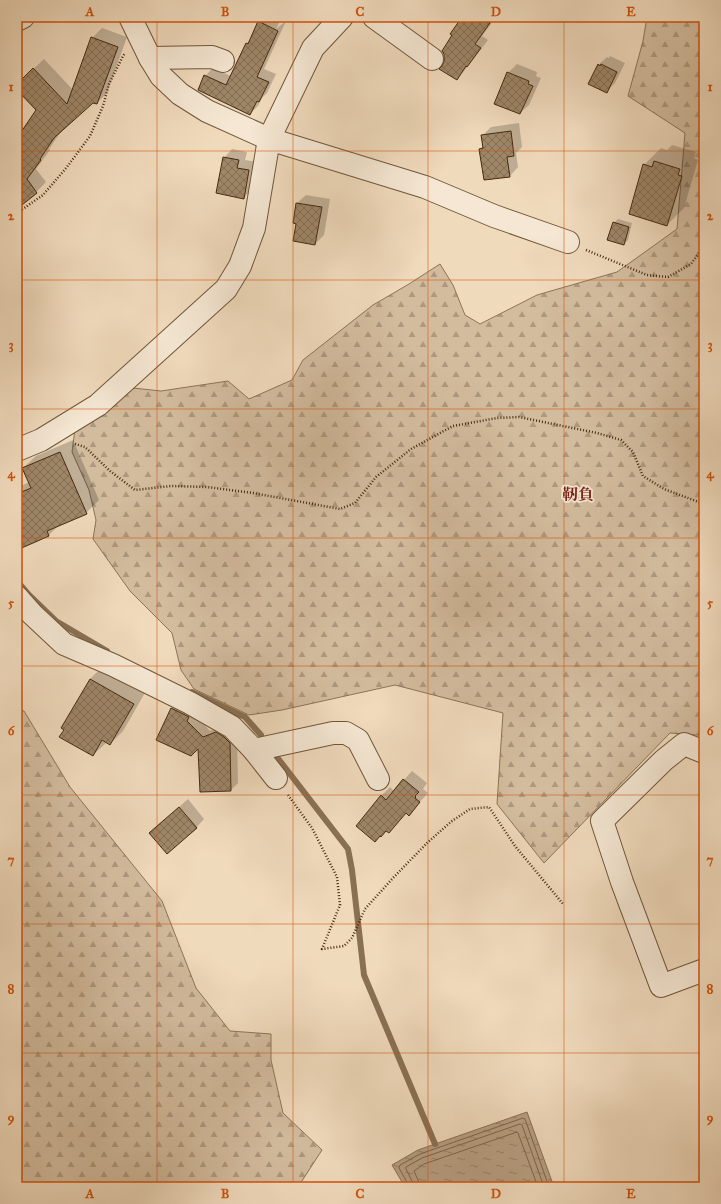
<svg xmlns="http://www.w3.org/2000/svg" width="721" height="1204" font-family="'IM FELL Great Primer','Noto Serif JP',serif">
	<defs>
		<pattern id="forest-firs" width="22" height="20" patternUnits="userSpaceOnUse"><rect width="22" height="20" fill="#d3bc9e"/><path d="M5 1l3.5 6h-7zM16 11l3.5 6h-7z" fill="#ad997f"/></pattern>
		<pattern id="water-ripples" width="26" height="14" patternUnits="userSpaceOnUse"><rect width="26" height="14" fill="#b69e81"/><path d="M2 4q2-2 4 0t4 0M15 11q2-2 4 0t4 0" fill="none" stroke="#968168"/></pattern>
		<pattern id="building-cross-hatch" width="8" height="8" patternUnits="userSpaceOnUse"><rect width="8" height="8" fill="#9e8668"/><path d="M0 0l8 8M0 8l8-8" fill="none" stroke="#836e54"/></pattern>
	</defs>
	<rect width="100%" height="100%" fill="#f0dabc"/>
	<filter id="stains"><feTurbulence type="fractalNoise" baseFrequency=".005" numOctaves="4"/><feColorMatrix values="0 0 0 0 .2 0 0 0 0 .09 0 0 0 0 .02 0 0 0 .5 -.17"/></filter>
	<radialGradient id="worn" r=".72"><stop offset=".6" stop-color="#630" stop-opacity="0"/><stop offset="1" stop-color="#630" stop-opacity=".3"/></radialGradient>
	<g fill="url(#forest-firs)" stroke="#8c7456">
		<path d="M647,17H704V737L697,735L670,733L544,863L497,804L503,713L395,685L282,710L249,715L194,689L181,670L172,633L130,591L93,539L96,520L89,490L72,452L75,429L133,388L161,391L228,381L249,399L292,380L303,360L373,305L409,284L440,264L453,285L465,315L480,324L537,295L617,272L677,229L685,133L628,96L643,41Z"/>
		<path d="M17,710L24,711L70,787L162,901L196,988L230,1031L271,1034V1060L283,1113L322,1150L298,1187H17Z"/>
	</g>
	<path fill="url(#water-ripples)" stroke="#897053" d="M527,1112L554,1187H405L392,1165L418,1150Z"/>
	<g fill="#0003">
		<path d="M261,17H282L276,29L286,21L264,69L276,74L267,93L262,98L258,106L250,114L205,76L213,68L231,76L247,43L251,38Z"/>
		<path d="M463,17H496L482,36L488,40L464,71L457,79L443,66Z"/>
		<path d="M102,28L127,37L107,93L97,103L93,101L62,130L49,149L50,150L36,169L46,182L36,192L17,208V140L37,110L27,75L44,59L73,90L92,38Z"/>
		<path d="M610,56L625,63L615,83L607,91L598,65L607,57L609,58Z"/>
		<path d="M517,64L537,72L536,76L541,78L529,105L520,113L508,73Z"/>
		<path d="M519,123L522,147L516,153L518,167L510,176L480,149L484,146L483,135L491,127Z"/>
		<path d="M672,145L696,152L694,158L698,160L684,208L667,225L644,165L661,148L667,150Z"/>
		<path d="M232,149L247,152L245,160L257,162L252,189L243,198L224,158Z"/>
		<path d="M306,195L330,199L324,235L315,244L298,223L297,203Z"/>
		<path d="M618,219L632,223L628,240L624,244L614,223Z"/>
		<path d="M73,440L99,500L86,513L59,525L49,535L17,549V488L29,482L23,468L36,456Z"/>
		<path d="M103,666L146,691L123,731L110,744L107,742L93,755L63,728L90,679Z"/>
		<path d="M179,701L194,713L210,731L223,725L237,736L238,783L231,790L201,791L199,747L158,740L172,708Z"/>
		<path d="M412,771L427,783L423,789L428,793L409,814L407,812L389,832L387,830L381,836V796L390,787L394,791Z"/>
		<path d="M188,799L204,819L196,828L150,833Z"/>
	</g>
	<g fill="none" stroke-linecap="round" stroke-linejoin="round">
		<g stroke="#7e6448" stroke-width="1">
			<path d="M408,1187V1184L399,1168L400,1165L420,1154L523,1118L525,1119L549,1187"/>
			<path d="M413,1187L412,1181L406,1169V1167L422,1158L520,1124L522,1125L544,1187"/>
			<path d="M419,1187L418,1180L414,1171L424,1164L517,1132L518,1133L538,1187"/>
		</g>
		<g stroke="#897053" stroke-width="6">
			<path d="M17,581L29,595L56,621L107,651"/>
			<path d="M192,692L245,717L261,735"/>
			<path d="M273,752L348,849L352,870L364,975L435,1144"/>
		</g>
	</g>
	<g fill="url(#building-cross-hatch)" stroke="#452b0e">
		<path d="M462,17H482L490,23L475,44L481,48L467,67L466,66L457,80L439,69L442,66L444,61V54L442,51L452,35L450,34Z"/>
		<path d="M258,21L278,31L257,77L269,82L259,102L257,101L250,115L198,90L204,75L226,85L246,43L248,44Z"/>
		<path d="M91,37L118,47L97,104L93,103L54,138L40,159L41,160L27,179L37,193L17,209V138L36,110L17,90V84L33,68L67,104Z"/>
		<path d="M598,64L600,66L601,64L617,72L607,93L588,84Z"/>
		<path d="M507,72L529,81L528,84L533,86L520,114L494,104Z"/>
		<path d="M511,131L514,156L507,157L510,177L484,180L479,149L483,148L481,135Z"/>
		<path d="M223,157L239,160L237,168L249,170L244,199L216,193Z"/>
		<path d="M654,161L680,169L678,175L682,176L667,226L629,214L643,164L652,167Z"/>
		<path d="M296,203L322,207L315,245L293,241L296,224L293,223Z"/>
		<path d="M613,222L629,227L624,245L607,240Z"/>
		<path d="M60,452L87,514L47,531L49,536L17,550V494L31,488L22,468Z"/>
		<path d="M90,679L134,704L110,745L102,740L93,756L59,737L64,730L61,728Z"/>
		<path d="M171,708L189,717L187,721L203,737L216,732L224,737L230,743L231,791L200,792L198,749L191,756L156,740Z"/>
		<path d="M403,779L419,792L415,796L416,797L415,798L420,802L409,816L406,813L389,833L386,831L381,837L380,836L375,842L356,826L381,795L386,800Z"/>
		<path d="M179,807L197,828L167,854L149,833Z"/>
	</g>
	<g fill="none" stroke-linecap="round" stroke-linejoin="round">
		<defs>
			<g id="minor">
				<path d="M130,17L150,58L161,76L180,94L207,111L269,139L425,187L494,216L568,242"/>
				<path d="M374,17L432,59"/>
				<path d="M17,20L23,17"/>
				<path d="M150,58L212,57L223,61"/>
				<path d="M17,450L41,440L98,405L226,289L240,266L254,228L269,139L313,48L342,17"/>
				<path d="M17,597L32,614L64,644L113,665L190,703L232,727L254,750L276,778"/>
				<path d="M254,750L333,733H346L358,740L378,779"/>
				<path d="M704,752L684,744L664,760L602,821L622,882L661,986L704,970"/>
			</g>
		</defs>
		<use href="#minor" stroke="#70573a" stroke-width="24"/>
		<g stroke="#452b0e" stroke-width="2.5" stroke-dasharray="1 2" stroke-linecap="butt">
			<path d="M17,213L43,195L67,167L90,136L103,106L109,84L123,56L125,53"/>
			<path d="M586,250L647,275L668,277L691,264L704,246"/>
			<path d="M75,444L85,447L110,471L135,490L171,486L207,487L253,493L340,509L355,503L376,477L411,449L453,426L497,418L519,417L597,433L621,440L633,452L643,476L664,489L704,504"/>
			<path d="M288,795L312,828L337,877L340,905L322,949L344,946L352,938L365,909L393,878L428,842L452,821L470,809L489,807L515,846L563,904"/>
		</g>
		<use href="#minor" stroke="#f5e7d3" stroke-width="22"/>
	</g>
	<path fill="none" stroke="#d0520c" stroke-width="1" stroke-opacity="0.55" d="M157,17V1187M293,17V1187M428,17V1187M564,17V1187M17,151H704M17,280H704M17,409H704M17,538H704M17,666H704M17,795H704M17,924H704M17,1053H704"/>
	<g text-anchor="middle" dominant-baseline="central" stroke-width="3.5" stroke-linejoin="round" paint-order="stroke">
		<g font-size="16" font-weight="bold" fill="#7a1f14" stroke="#f5e7d3">
			<text x="578" y="494">靭負</text>
		</g>
	</g>
	<rect width="721" height="1204" fill="none" stroke="#f0dabc" stroke-width="44"/>
	<rect x="22" y="22" width="677" height="1160" fill="none" stroke="#d0520c" stroke-width="1.5"/>
	<g font-size="13" text-anchor="middle" font-weight="bold" fill="#d0520c">
		<text x="90" y="16">A</text>
		<text x="225" y="16">B</text>
		<text x="360" y="16">C</text>
		<text x="496" y="16">D</text>
		<text x="631" y="16">E</text>
		<text x="11" y="91">1</text>
		<text x="710" y="91">1</text>
		<text x="11" y="220">2</text>
		<text x="710" y="220">2</text>
		<text x="11" y="349">3</text>
		<text x="710" y="349">3</text>
		<text x="11" y="478">4</text>
		<text x="710" y="478">4</text>
		<text x="11" y="607">5</text>
		<text x="710" y="607">5</text>
		<text x="11" y="735">6</text>
		<text x="710" y="735">6</text>
		<text x="11" y="864">7</text>
		<text x="710" y="864">7</text>
		<text x="11" y="993">8</text>
		<text x="710" y="993">8</text>
		<text x="11" y="1122">9</text>
		<text x="710" y="1122">9</text>
		<text x="90" y="1198">A</text>
		<text x="225" y="1198">B</text>
		<text x="360" y="1198">C</text>
		<text x="496" y="1198">D</text>
		<text x="631" y="1198">E</text>
	</g>
	<rect width="100%" height="100%" filter="url(#stains)"/>
	<rect width="100%" height="100%" fill="url(#worn)"/>
</svg>
